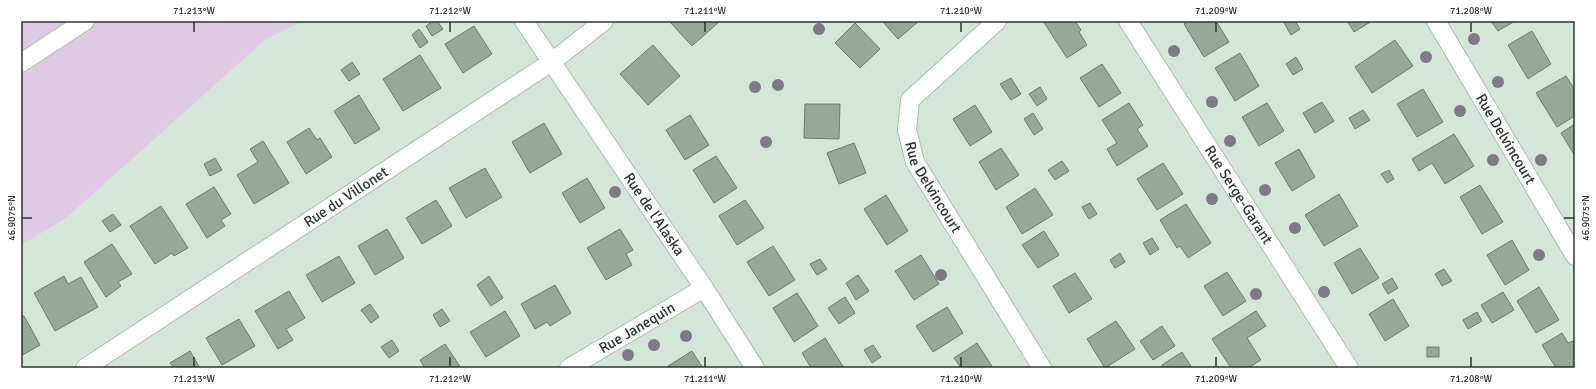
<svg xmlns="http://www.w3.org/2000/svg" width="1596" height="389" font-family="Signika,sans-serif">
	<rect width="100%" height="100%" fill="#d3e6d7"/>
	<path fill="#decbe3" d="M21,21H303L266,39L66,218L21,245Z"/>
	<g fill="#96a89a" stroke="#697a6d">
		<path d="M433,21H437L443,29L432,36L426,26Z"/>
		<path d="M672,21H720L692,46L670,22Z"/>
		<path d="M882,21H919L898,39Z"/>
		<path d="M1043,21H1075L1081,30L1079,32L1087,45L1067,58Z"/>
		<path d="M1188,21H1216L1229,42L1204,57L1184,24Z"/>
		<path d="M1283,21H1295L1300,29L1291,35Z"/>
		<path d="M1347,21H1372L1354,32Z"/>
		<path d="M1491,21H1515L1498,31Z"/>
		<path d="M855,23L880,49L860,68L835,43Z"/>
		<path d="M474,26L492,54L463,73L445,44Z"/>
		<path d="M419,29L428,42L420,48L412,35Z"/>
		<path d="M1532,31L1551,64L1528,79L1508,45Z"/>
		<path d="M1395,40L1413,66L1372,93L1355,67Z"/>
		<path d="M653,45L680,76L648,105L620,74Z"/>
		<path d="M1240,53L1259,86L1235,101L1215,68Z"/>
		<path d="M420,55L441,88L403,111L383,79Z"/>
		<path d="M1296,57L1303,69L1293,75L1286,64Z"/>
		<path d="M352,62L360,74L349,81L341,70Z"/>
		<path d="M1102,64L1121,93L1099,107L1080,78Z"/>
		<path d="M1566,76L1575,90V116L1557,127L1536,93Z"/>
		<path d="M1011,78L1021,94L1011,100L1000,84Z"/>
		<path d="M1040,87L1047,99L1037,106L1029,94Z"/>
		<path d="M1423,89L1443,122L1417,137L1397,104Z"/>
		<path d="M359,95L380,129L355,144L334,111Z"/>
		<path d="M1322,102L1334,121L1315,133L1303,113Z"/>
		<path d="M1129,103L1143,125L1137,129L1148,146L1117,166L1107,149L1117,143L1102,120Z"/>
		<path d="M1267,103L1284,131L1259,146L1242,117Z"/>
		<path d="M805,104H840L839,139L804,138Z"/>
		<path d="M975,105L992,132L970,146L953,119Z"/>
		<path d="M1363,110L1370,120L1355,129L1349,118Z"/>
		<path d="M1033,113L1043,129L1034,135L1024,119Z"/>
		<path d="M690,115L709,145L685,160L666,130Z"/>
		<path d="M544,123L562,154L530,173L512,142Z"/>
		<path d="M1575,124V156L1561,133Z"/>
		<path d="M309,128L317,140L320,138L332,157L306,174L287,142Z"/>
		<path d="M1454,134L1474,166L1445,184L1432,163L1419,171L1412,159Z"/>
		<path d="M263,141L289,183L254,204L237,175L258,162L250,149Z"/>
		<path d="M854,143L866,173L839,184L827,153Z"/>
		<path d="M1001,148L1019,175L996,190L979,162Z"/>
		<path d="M1299,149L1315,177L1292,191L1275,163Z"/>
		<path d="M716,156L737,188L714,203L693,170Z"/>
		<path d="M215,158L222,170L210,176L204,164Z"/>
		<path d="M1062,161L1069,171L1055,180L1048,170Z"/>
		<path d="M1163,163L1183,194L1157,210L1137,179Z"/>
		<path d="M485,168L502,197L466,218L449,188Z"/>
		<path d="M1389,170L1394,179L1387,183L1381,174Z"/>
		<path d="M587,178L605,208L580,223L562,193Z"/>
		<path d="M1480,185L1503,222L1482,234L1460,197Z"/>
		<path d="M214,187L231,214L221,220L225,226L207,238L186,204Z"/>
		<path d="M1035,188L1053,215L1022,234L1006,207Z"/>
		<path d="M1339,194L1358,226L1324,246L1305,215Z"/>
		<path d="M886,195L908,231L887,245L864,209Z"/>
		<path d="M436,200L452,226L422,244L406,218Z"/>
		<path d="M745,200L764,228L737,245L719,216Z"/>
		<path d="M1090,203L1097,214L1089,219L1082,207Z"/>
		<path d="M1186,204L1211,243L1188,258L1180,246L1177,248L1160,220Z"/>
		<path d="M161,206L188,248L174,256L172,253L155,264L130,226Z"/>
		<path d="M113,214L121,225L110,232L102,221Z"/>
		<path d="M387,229L404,258L375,275L358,246Z"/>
		<path d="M620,229L633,250L626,254L632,265L606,280L587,248Z"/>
		<path d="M1044,231L1059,255L1038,268L1022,245Z"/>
		<path d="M1152,238L1159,249L1150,255L1143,243Z"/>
		<path d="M1512,240L1529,270L1505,285L1487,255Z"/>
		<path d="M112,244L132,274L118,282L121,286L106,297L84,262Z"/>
		<path d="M773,246L795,280L769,296L747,262Z"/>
		<path d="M1360,248L1379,278L1352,294L1334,263Z"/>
		<path d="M1120,253L1125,262L1115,268L1110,260Z"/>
		<path d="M921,255L939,284L914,300L895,271Z"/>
		<path d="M339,256L355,283L322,302L306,275Z"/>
		<path d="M820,259L827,269L817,275L810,264Z"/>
		<path d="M1444,269L1452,281L1442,286L1435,274Z"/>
		<path d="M1227,272L1246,301L1223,316L1204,286Z"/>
		<path d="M1075,273L1092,299L1069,313L1053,286Z"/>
		<path d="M858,275L869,291L856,300L846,283Z"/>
		<path d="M64,276L68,284L81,277L98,307L55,331L34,293Z"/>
		<path d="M489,276L503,298L491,306L477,285Z"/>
		<path d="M1392,278L1398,288L1388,294L1382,284Z"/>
		<path d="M555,285L571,313L550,326L547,322L535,329L521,304Z"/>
		<path d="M1539,287L1559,320L1536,333L1517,301Z"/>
		<path d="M289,291L305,318L286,329L293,340L278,349L255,311Z"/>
		<path d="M1503,292L1514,310L1492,323L1481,305Z"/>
		<path d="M797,293L818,326L794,342L773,308Z"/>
		<path d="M845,297L855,313L839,324L828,308Z"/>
		<path d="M1393,299L1409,326L1385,341L1369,314Z"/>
		<path d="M370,304L379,317L371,323L361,310Z"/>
		<path d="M947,307L963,333L933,352L916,326Z"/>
		<path d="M442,309L450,321L440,327L433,315Z"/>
		<path d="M505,311L520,336L486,357L470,332Z"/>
		<path d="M1256,311L1266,326L1247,338L1261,360L1248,368H1231L1212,339Z"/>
		<path d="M1477,312L1482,321L1468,329L1463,320Z"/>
		<path d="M24,316L40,345L21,356V317Z"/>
		<path d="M239,319L255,346L222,365L206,338Z"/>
		<path d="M1116,321L1135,349L1105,368L1087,339Z"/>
		<path d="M1162,326L1175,346L1153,360L1140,341Z"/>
		<path d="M1562,333L1568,343L1573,341L1575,344V367L1574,368H1556L1542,345Z"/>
		<path d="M825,338L844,368H811L802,353Z"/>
		<path d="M392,340L399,351L389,358L381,347Z"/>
		<path d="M977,343L993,368H961L954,358Z"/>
		<path d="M445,344L461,368H425L420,360Z"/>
		<path d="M873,345L881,357L872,363L864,350Z"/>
		<rect x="1427" y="347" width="12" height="10"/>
		<path d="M190,351L200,368H174L170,363Z"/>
		<path d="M692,351L703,368H669L668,366Z"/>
		<path d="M1182,352L1192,368H1164L1162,365Z"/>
	</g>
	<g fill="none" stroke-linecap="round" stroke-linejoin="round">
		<defs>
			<g id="minor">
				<path id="s1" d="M524,21L704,288L755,368"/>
				<path id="s2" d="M997,21L910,100L907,130L915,162L1042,368"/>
				<path id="s3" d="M1128,21L1349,368"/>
				<path id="s4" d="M1436,21L1575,256"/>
				<path d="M21,63L85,21"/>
				<path id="s5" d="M85,368L553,61L604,21"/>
				<path id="s6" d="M569,368L704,288"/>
			</g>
		</defs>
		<use href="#minor" stroke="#aabcae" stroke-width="20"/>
		<use href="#minor" stroke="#fff" stroke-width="18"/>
	</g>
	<g fill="#7f7886">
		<circle cx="819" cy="29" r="6"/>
		<circle cx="1474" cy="39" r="6"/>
		<circle cx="1174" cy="51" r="6"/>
		<circle cx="1426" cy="57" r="6"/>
		<circle cx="1498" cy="82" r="6"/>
		<circle cx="778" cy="85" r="6"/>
		<circle cx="755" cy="87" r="6"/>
		<circle cx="1212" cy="102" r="6"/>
		<circle cx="1460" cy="111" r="6"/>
		<circle cx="1230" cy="141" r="6"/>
		<circle cx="766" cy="142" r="6"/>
		<circle cx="1493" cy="160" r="6"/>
		<circle cx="1541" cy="160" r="6"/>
		<circle cx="1265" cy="190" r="6"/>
		<circle cx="615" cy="192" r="6"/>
		<circle cx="1212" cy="199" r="6"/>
		<circle cx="1295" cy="228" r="6"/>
		<circle cx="1539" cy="255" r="6"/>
		<circle cx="941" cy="275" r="6"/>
		<circle cx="1324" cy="292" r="6"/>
		<circle cx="1256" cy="294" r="6"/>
		<circle cx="686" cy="336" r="6"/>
		<circle cx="654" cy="345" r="6"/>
		<circle cx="628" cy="355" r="6"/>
	</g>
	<path fill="none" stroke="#2d352f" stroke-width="1.5" d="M194,22V32M450,22V32M705,22V32M961,22V32M1216,22V32M1471,22V32M22,218H32M1564,218H1574M194,357V367M450,357V367M705,357V367M961,357V367M1216,357V367M1471,357V367"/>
	<g text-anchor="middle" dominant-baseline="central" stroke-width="3" stroke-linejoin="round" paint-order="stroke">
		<g font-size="15" fill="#2d352f" stroke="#fff">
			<text stroke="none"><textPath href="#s4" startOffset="137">Rue Delvincourt</textPath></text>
			<text stroke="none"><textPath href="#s2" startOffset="211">Rue Delvincourt</textPath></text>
			<text stroke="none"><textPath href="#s3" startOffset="206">Rue Serge-Garant</textPath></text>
			<text stroke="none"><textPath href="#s5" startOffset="312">Rue du Villonet</textPath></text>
			<text stroke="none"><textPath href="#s1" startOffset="233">Rue de l'Alaska</textPath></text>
			<text stroke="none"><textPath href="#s6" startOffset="79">Rue Janequin</textPath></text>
		</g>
	</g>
	<rect width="1596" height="389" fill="none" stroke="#ffffff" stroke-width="44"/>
	<rect x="22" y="22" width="1552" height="345" fill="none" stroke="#2d352f" stroke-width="1.5"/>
	<g font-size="10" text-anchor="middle" fill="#2d352f">
		<text x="194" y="14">71.213°W</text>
		<text x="450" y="14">71.212°W</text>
		<text x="705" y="14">71.211°W</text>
		<text x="961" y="14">71.210°W</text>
		<text x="1216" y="14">71.209°W</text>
		<text x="1471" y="14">71.208°W</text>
		<text transform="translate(11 218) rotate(-90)" y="4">46.9075°N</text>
		<text transform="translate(1585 218) rotate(-90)" y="4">46.9075°N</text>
		<text x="194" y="382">71.213°W</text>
		<text x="450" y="382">71.212°W</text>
		<text x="705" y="382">71.211°W</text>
		<text x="961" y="382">71.210°W</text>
		<text x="1216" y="382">71.209°W</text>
		<text x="1471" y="382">71.208°W</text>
	</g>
</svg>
